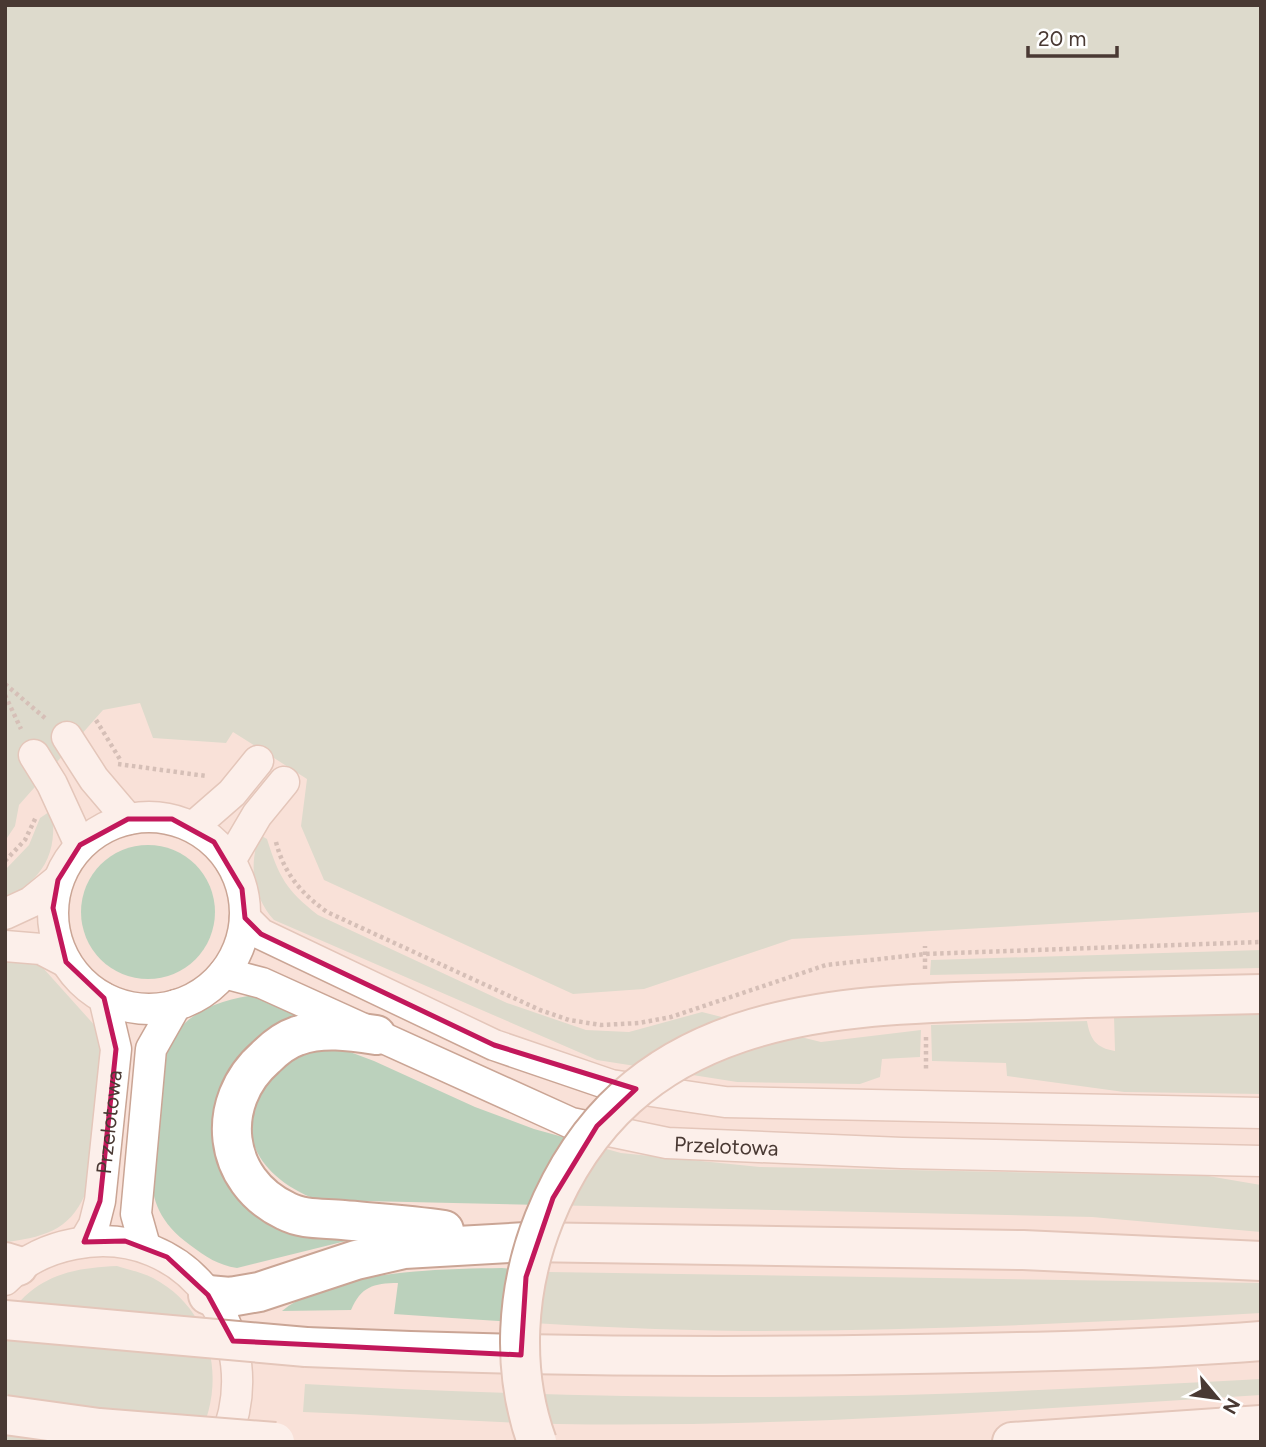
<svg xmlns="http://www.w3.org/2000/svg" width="1266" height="1447" font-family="Figtree,sans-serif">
	<rect width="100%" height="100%" fill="#f9e1d8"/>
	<g fill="#bbd1bc">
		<path d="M5,5H1261V912L792,939L644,989L573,994L324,880L301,826L307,779L233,732L226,743L153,738L140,703L103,710L19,805L15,826L5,841Z"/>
		<path d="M52,810C58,855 43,878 5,900V870L29,845L40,818Z"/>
		<path d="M260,835L267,839C279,877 286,890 318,915L507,1003L586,1030L629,1032L702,1012L821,1042L921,1030L920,1057L882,1059L880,1077L860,1084L737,1082L597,1060L274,920C253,897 248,864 260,835Z"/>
		<circle cx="148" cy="912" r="67"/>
		<path d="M1261,950V968L930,975L931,960Z"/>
		<path d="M5,956L35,959L97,1028L103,1045L88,1187C73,1228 49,1236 8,1242H5Z"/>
		<path d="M257,995L305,1014L221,1102L293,1232L318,1238L354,1239L237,1268C218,1265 206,1257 190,1245C136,1206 152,1162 160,1104C163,1082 163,1050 177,1032C193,1009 231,997 257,995Z"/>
		<path d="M1261,1014V1094L1124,1092L1007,1076L1006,1063L932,1061L931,1025L1087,1021C1090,1039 1096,1048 1115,1051L1114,1017Z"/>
		<path d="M334,1046L374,1061L475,1107L534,1129L621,1153L760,1167L1208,1176L1261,1185V1232L1092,1217L318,1200C218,1163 233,1066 334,1046Z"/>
		<path d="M117,1266C128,1270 142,1272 153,1278C214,1310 228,1385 196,1442H7L5,1321C33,1277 68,1268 117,1266Z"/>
		<path d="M502,1268L550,1272L1261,1283V1313C1089,1323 915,1331 743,1331C626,1330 510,1322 394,1314L398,1283C373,1283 361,1287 351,1310L282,1311C332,1270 440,1269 502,1268Z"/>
		<path d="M1261,1379V1395C1027,1409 792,1428 557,1424C472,1422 388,1415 303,1412L305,1384C503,1395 702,1400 902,1395C1021,1392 1141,1385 1261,1379Z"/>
	</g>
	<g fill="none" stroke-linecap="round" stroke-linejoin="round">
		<defs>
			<g id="minor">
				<path d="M67,737L94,779L128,819"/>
				<path d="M34,755L52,784L80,845"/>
				<circle cx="149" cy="913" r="96"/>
				<path d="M193,827L232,793L258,761"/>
				<path d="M230,861L257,815L284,782"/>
				<path d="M5,914L31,902L58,880"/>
				<path d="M245,918L261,934L494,1045L611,1085L725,1102L1261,1113"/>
				<path d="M5,946L41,949L66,962"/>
				<path id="s1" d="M224,973L262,983L571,1123L667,1143L902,1153L1261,1161"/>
				<path id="s2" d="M84,1242L94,1225L100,1201L116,1049L104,998"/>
				<path d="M145,1246L136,1214L151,1049L176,1005"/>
				<path d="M5,1280C24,1260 48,1249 74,1244C189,1221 270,1339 224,1442"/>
			</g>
			<g id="highway">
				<path d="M1087,998L1261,994"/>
				<path d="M376,1035C350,1031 322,1027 297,1036C285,1040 275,1048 266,1057C214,1102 222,1181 286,1211C303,1220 324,1218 343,1220C377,1223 411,1225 444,1230"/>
				<path d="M5,1262L18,1266"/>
				<path d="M208,1295L230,1297L259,1292L356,1260L404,1249L526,1242L1023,1250L1261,1261"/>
				<path d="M306,1347C510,1356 713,1358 916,1354C1031,1352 1146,1350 1261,1341"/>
				<path d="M1012,1442L1261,1425"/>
			</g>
		</defs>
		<use href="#minor" stroke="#caa595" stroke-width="33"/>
		<use href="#highway" stroke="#caa595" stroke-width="42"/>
		<g stroke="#aa968e" stroke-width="4.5" stroke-dasharray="3.5 3.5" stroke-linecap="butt">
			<path d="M5,684L45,718"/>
			<path d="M5,695L21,729"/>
			<path d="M96,720L121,761"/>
			<path d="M118,764L206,776"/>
			<path d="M276,842C284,874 302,894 327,912L540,1010L569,1020L601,1025L639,1023L671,1017L826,965L925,954L1261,942"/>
			<path d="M5,861L25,840L36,817"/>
			<path d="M925,969V946"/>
			<path d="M926,1037V1071"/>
		</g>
		<use href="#minor" stroke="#fff" stroke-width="30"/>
		<use href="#highway" stroke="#fff" stroke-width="38"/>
		<defs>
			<g id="highway-bridge">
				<path d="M5,1320L306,1347"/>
				<path d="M5,1415L99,1428L275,1442"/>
				<path d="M537,1442C511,1370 516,1289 544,1219C639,983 876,1007 1087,998"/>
			</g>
		</defs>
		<use href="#highway-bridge" stroke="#caa595" stroke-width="42" stroke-linecap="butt"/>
		<use href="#highway-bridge" stroke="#fff" stroke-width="38"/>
	</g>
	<path d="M0 0H1266V1447H0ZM128,819H172L214,842L242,889L245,918L261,934L494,1045L636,1089L597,1126L553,1198L526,1277L521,1355L233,1341L208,1295L167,1257L125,1241L84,1242L100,1201L116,1049L104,998L66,962L53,908L58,880L80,845Z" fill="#f9e1d8" fill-opacity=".55" fill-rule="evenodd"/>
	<path fill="none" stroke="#c2185b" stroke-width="5" stroke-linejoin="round" d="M128,819H172L214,842L242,889L245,918L261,934L494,1045L636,1089L597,1126L553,1198L526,1277L521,1355L233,1341L208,1295L167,1257L125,1241L84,1242L100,1201L116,1049L104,998L66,962L53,908L58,880L80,845Z"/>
	<g text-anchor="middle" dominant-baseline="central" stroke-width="6" stroke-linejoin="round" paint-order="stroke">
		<g font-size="21" fill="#493933" stroke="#fff">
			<text stroke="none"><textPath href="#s2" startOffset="124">Przelotowa</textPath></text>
			<text stroke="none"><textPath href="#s1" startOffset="536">Przelotowa</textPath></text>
		</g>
	</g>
	<rect width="1266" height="1447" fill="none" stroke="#493933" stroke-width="14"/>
	<g transform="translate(1217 1398) rotate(119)" stroke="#ffffff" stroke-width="5" paint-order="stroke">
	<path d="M0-5L12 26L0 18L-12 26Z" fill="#493933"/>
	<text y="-10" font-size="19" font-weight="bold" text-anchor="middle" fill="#493933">N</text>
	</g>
	<path d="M1028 46v10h89v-10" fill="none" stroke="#493933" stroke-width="3.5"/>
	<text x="1038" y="46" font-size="21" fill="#493933" stroke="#ffffff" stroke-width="5" paint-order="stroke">20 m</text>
</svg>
